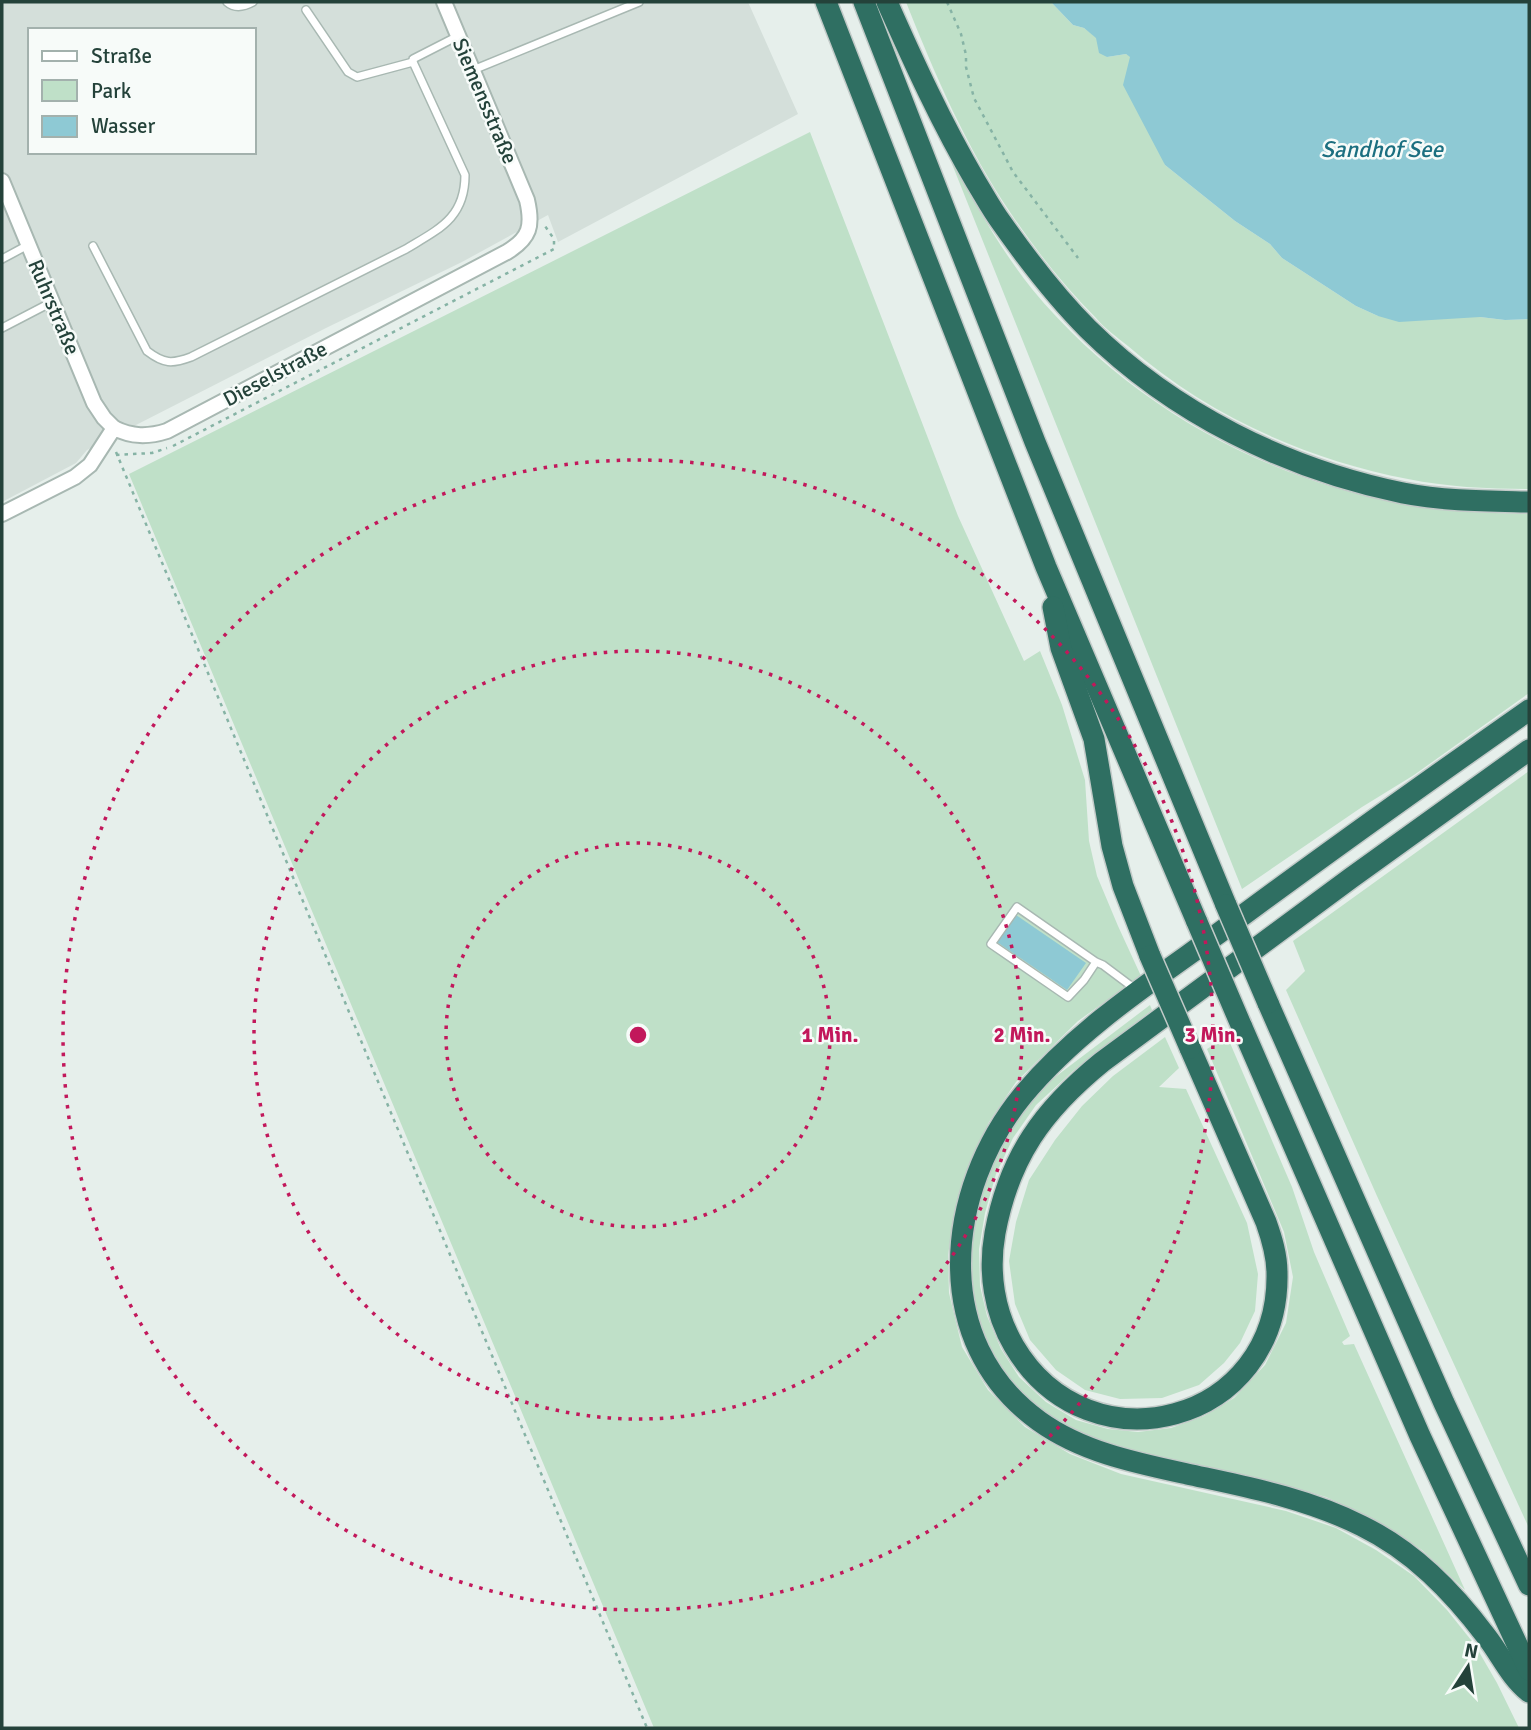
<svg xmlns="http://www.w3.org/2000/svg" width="1531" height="1730" font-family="Signika,sans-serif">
	<rect width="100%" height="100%" fill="#e6efeb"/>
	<path fill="#d4dfda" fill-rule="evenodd" d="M2,2H748L798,114L558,242L548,215L462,262L326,328L87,450L76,463L2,502ZM30,30H254V152H30Z"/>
	<g fill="#bfe0c8">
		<path d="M906,2H1051L1073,25L1084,28L1097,38L1107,57L1126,54L1131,57L1165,165L1235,221L1270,244L1282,258L1356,306L1378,316L1480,317L1505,320L1529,319V489C1489,489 1447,487 1408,479C1305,459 1207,415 1128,346C1117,337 1105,329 1096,318C1065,287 1037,252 1012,215C967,149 935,75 906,2Z"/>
		<path d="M810,132L958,516L1024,661L1040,651L1062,705L1085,780L1089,841L1097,876L1118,926L1141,976L1078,1021L1016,1082L989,1122L972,1159L955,1210L948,1255L949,1293L962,1347L988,1390L1025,1427L1070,1454L1121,1474L1286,1511L1336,1528L1376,1550L1414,1576L1447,1610L1475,1645L1497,1683L1519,1728H654L129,474Z"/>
		<path d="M950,159C975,203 1000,249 1032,289C1125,402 1259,477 1402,504C1444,512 1487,513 1529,514V693L1414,775L1362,807L1242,889Z"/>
		<path d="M1529,771V1528L1377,1196L1286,990L1305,971L1293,941Z"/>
		<path d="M1150,1005L1152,1010L1073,1071L1036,1105L1013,1138L996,1174L985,1213L979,1249L980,1286L987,1316L1001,1349L1019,1377L1046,1402L1076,1420L1108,1429L1138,1432L1171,1428L1204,1416L1234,1398L1265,1365L1286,1323L1293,1277L1284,1232L1207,1049L1227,1036L1292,1187L1314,1252L1350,1336L1342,1342L1344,1345L1354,1344L1465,1590L1422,1550L1374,1519L1326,1497L1278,1483L1150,1458L1103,1444L1069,1428L1036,1407L1009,1381L990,1353L976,1320L970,1287L974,1215L986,1177L1000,1142L1042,1087Z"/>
		<path d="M1165,1037L1179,1068L1159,1087L1186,1089L1247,1223L1258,1274L1255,1311L1240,1343L1224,1363L1199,1385L1162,1398L1120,1399L1085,1390L1056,1370L1030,1340L1015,1304L1009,1261L1016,1222L1029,1180L1055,1140L1082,1106L1113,1076Z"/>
	</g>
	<g fill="#8ec9d4">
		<path d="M1051,2H1529V319L1505,320L1480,317L1399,322L1378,316L1356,306L1282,258L1270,244L1235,221L1165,165L1123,85L1130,57L1126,54L1107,57L1099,53L1096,38L1084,28L1073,25Z"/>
		<path d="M1016,915L1086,963L1067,990L997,942Z"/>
	</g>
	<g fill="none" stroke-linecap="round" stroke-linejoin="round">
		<defs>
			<g id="service">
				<path d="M227,2C235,9 244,7 253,2"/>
				<path d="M306,10L348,72L357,77L413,62"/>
				<path d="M473,70L639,2"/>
				<path d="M93,246L147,351C164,364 172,364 191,357L406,249C439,229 465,218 465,175L413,62V59L458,36"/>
				<path d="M2,259L28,245"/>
				<path d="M2,328L52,302"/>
				<path d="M1096,962L1084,980L1068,997L991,944L1017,907L1096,962L1103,965L1135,989"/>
			</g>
			<g id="minor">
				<path d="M2,181L94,403L104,418L114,428"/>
				<path d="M2,514L75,477L90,465L114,428C132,437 148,437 167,431L507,252C530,238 533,226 527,200L444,2"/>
			</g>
			<g id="motorway">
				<path d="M826,2L1046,567L1197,922"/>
				<path d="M864,2L1035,442L1226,905"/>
				<path d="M887,2C914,63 942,124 976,182C984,195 992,210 1001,222C1027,259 1056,297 1088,329C1173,413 1286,469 1403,493C1444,501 1487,501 1529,502"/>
				<path d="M1053,607L1061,648L1094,739L1112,846L1123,886L1150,956"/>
				<path d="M1529,710C1425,783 1321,857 1219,933C1151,982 1077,1030 1023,1095C945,1190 929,1342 1039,1421C1082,1452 1136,1463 1187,1474C1247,1487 1307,1498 1362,1526C1413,1551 1452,1591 1486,1636C1501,1655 1510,1677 1529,1692"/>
				<path d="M1268,1003L1444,1403L1529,1585"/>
				<path d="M1241,1025L1420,1436L1529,1670"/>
				<path d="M1190,1048L1266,1222C1272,1239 1277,1255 1277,1273C1280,1423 1090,1474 1014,1346C994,1312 988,1272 995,1233C1009,1157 1043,1110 1102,1062L1351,878L1529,750"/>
			</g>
		</defs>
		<use href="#service" stroke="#a8b8b2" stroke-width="10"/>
		<use href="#minor" stroke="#a8b8b2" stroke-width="18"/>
		<use href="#motorway" stroke="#c2cac8" stroke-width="24"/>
		<g stroke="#86b3a5" stroke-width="2.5" stroke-dasharray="3.5 5" stroke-linecap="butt">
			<path d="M947,2L961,34L966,55V67L974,98L1013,172L1078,258"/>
			<path d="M173,446L554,249V239L545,226"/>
			<path d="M116,452L647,1728"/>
			<path d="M116,455L152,453L167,448"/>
		</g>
		<use href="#service" stroke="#fff" stroke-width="7"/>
		<use href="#minor" stroke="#fff" stroke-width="14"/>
		<use href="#motorway" stroke="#2f6f62" stroke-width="21"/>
		<defs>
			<g id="motorway-bridge">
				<path d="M1226,905L1268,1003"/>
				<path d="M1197,922L1241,1025"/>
				<path d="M1150,956L1190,1048"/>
			</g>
		</defs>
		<use href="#motorway-bridge" stroke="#c2cac8" stroke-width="24" stroke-linecap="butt"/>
		<use href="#motorway-bridge" stroke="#2f6f62" stroke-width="21"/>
	</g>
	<g fill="none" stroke="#c2185b" stroke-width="3.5" stroke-dasharray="3.5 7">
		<circle cx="638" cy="1035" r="192"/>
		<circle cx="638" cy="1035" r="384"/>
		<circle cx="638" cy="1035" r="575"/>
	</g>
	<g text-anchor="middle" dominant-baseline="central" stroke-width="5" stroke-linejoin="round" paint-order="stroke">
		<g font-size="21" fill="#24423a" stroke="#f7fbf9">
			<text transform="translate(485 101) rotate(67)">Siemensstraße</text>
			<text transform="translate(54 307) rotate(67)">Ruhrstraße</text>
			<text transform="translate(275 374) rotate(-28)">Dieselstraße</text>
		</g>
		<g font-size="23" font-style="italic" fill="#1c6f80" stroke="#f7fbf9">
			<text x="1382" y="149">Sandhof See</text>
		</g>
	</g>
	<circle cx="638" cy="1035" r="10" fill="#c2185b" stroke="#f7fbf9" stroke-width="3.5"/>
	<g font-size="21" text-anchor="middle" font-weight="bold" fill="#c2185b" stroke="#f7fbf9" stroke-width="5" stroke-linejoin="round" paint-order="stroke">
		<text x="830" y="1042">1 Min.</text>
		<text x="1022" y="1042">2 Min.</text>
		<text x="1213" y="1042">3 Min.</text>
	</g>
	<rect width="1531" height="1730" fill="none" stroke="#24423a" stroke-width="7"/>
	<rect x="28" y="28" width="228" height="126" fill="#f7fbf9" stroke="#a3b1ad" stroke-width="2"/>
	<rect x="42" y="51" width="35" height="10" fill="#ffffff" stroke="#a3b1ad" stroke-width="2"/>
	<text x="91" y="63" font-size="21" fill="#24423a">Straße</text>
	<rect x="42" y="80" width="35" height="21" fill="#bfe0c8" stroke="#a3b1ad" stroke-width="2"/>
	<text x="91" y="98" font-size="21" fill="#24423a">Park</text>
	<rect x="42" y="116" width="35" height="21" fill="#8ec9d4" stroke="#a3b1ad" stroke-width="2"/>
	<text x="91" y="133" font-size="21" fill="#24423a">Wasser</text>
	<g transform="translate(1468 1667) rotate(12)" stroke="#f7fbf9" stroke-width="5" paint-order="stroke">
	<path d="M0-5L12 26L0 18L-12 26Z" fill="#24423a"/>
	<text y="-10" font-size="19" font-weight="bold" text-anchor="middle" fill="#24423a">N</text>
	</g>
</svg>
